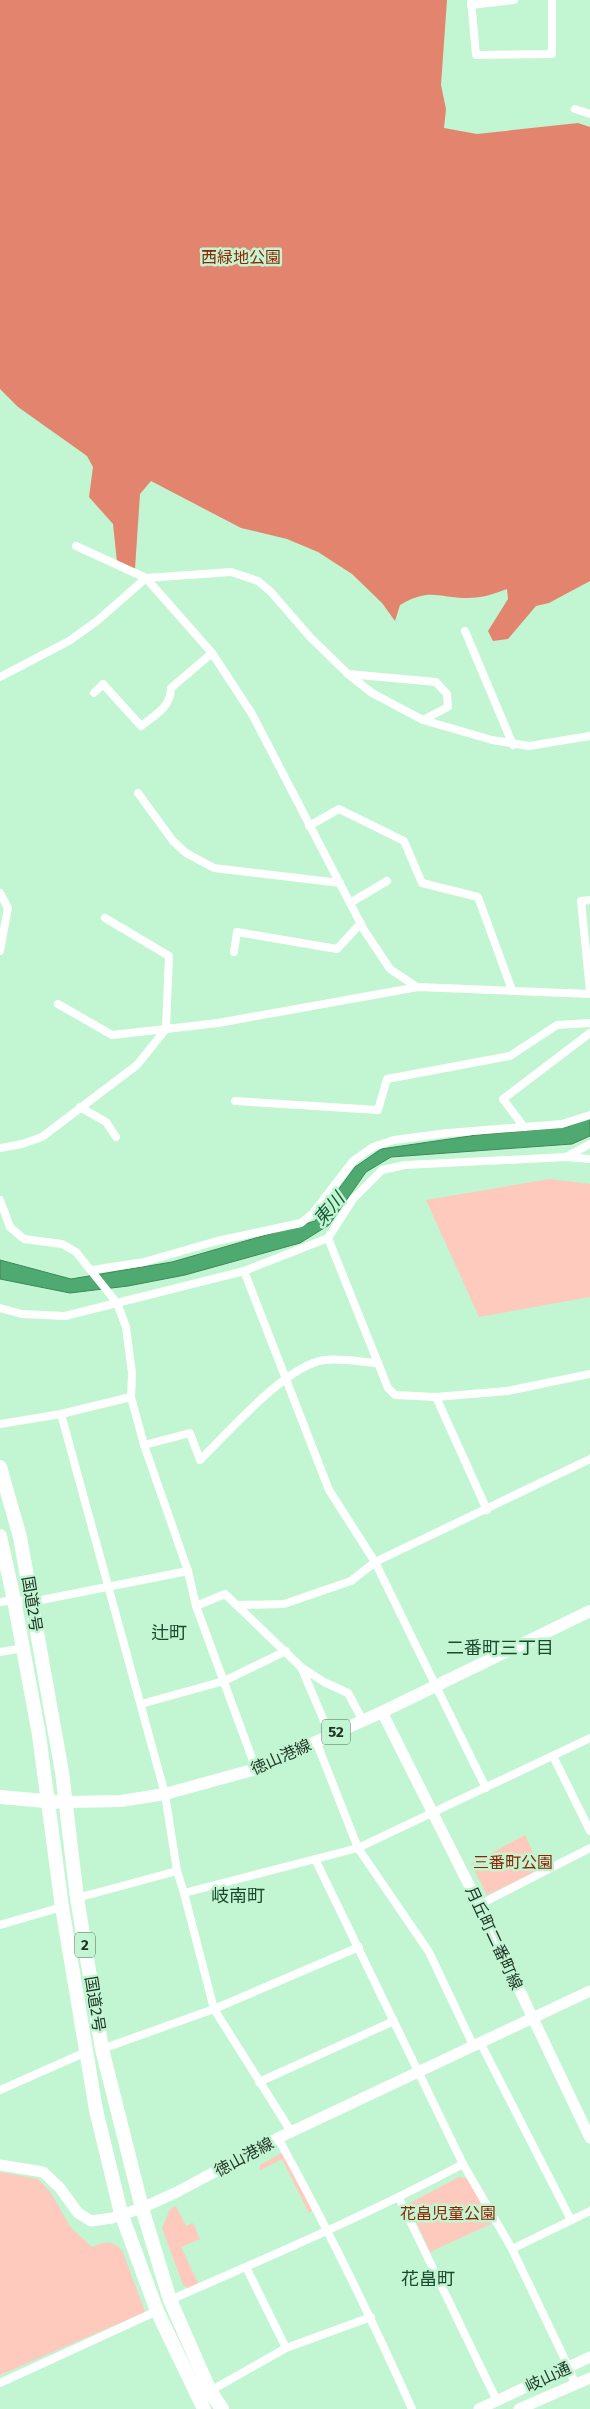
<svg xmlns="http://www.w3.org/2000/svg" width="590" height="2409" font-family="'Fira Sans','Noto Sans JP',sans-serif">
	<rect width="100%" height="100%" fill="#c2f5d1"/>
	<g fill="#fecabd">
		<path d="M549,1179L590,1184V1297L479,1317L426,1200Z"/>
		<path d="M525,1835L541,1869L487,1895L471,1864Z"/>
		<path d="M284,2152L312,2210L309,2213L282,2159L259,2171L260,2165Z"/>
		<path d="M0,2172L38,2179L51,2193L71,2228L92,2247C105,2241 111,2240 122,2250L145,2312L0,2375Z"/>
		<path d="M459,2177L466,2178L471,2182L491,2224L430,2252L408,2204Z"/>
		<path d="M176,2206L186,2226L193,2223L200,2239L181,2247L200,2287L189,2289L183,2285L162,2228L170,2209Z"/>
	</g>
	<path fill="#e3856e" d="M0,0H447L441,85L446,109L444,128L477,134L578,123L590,127V581L549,603L536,606L508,639L493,641L488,631L508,599L507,589C494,594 482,598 468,598C438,598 430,587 400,605L395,621L382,603L352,574L318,552L287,539L241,528L151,481L140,494L135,569L117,562L113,524L89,497L93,467L87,456L18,407L0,389Z"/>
	<path fill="#4eaa71" stroke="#40865a" d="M590,1118V1136L572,1144L391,1157L366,1172L329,1225L300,1243L185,1275L128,1286L70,1293L0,1279V1260L71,1279L172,1262L315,1221L355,1167L381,1149L477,1135L567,1127Z"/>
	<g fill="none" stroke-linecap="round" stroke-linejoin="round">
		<g stroke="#fff" stroke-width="8">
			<path d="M471,0L476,55L552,54V0"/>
			<path d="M471,5L514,0"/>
			<path d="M575,109L590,114"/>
			<path d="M76,546L146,578L212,653L252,714L364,930L390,969L417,987"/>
			<path d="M465,631L513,745"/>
			<path d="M348,674L436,682L447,694L448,707L423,720"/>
			<path d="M0,677L69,641L97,621L146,578L231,572L258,581L271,592L310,637L348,674L372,693L423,720L492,740L529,746L590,736"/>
			<path d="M94,693L103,684L141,726C155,715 171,707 171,688L212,653"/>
			<path d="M138,793L173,841L186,853L214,868L340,883"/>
			<path d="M309,826L339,809L404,841L422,883L478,897L512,990"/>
			<path d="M0,893L8,908L0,951"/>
			<path d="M590,900L581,901L590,991"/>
			<path d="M350,903L387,881"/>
			<path d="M234,952L237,932L337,949L361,923"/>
			<path d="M58,1004L112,1035L166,1029L169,956L105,918"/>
			<path d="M235,1101L378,1110L387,1079L510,1056L557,1025L590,1023"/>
			<path d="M80,1107L106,1122L116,1137"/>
			<path d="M524,1127L503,1099L590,1033"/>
			<path d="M0,1148L22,1144L42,1137L137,1065L166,1029L218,1023L418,987L590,994"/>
			<path d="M566,1157L590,1144"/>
			<path d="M0,1200L10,1227L24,1239L62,1244L76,1252L117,1303L126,1327L132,1373L131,1397L144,1445L188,1571L196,1606L256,1769"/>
			<path d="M328,1238L388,1388L395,1395L436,1397L507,1391L590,1374"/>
			<path d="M92,1270L144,1262L217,1241L301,1223L313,1213L353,1161L373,1147L394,1140L448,1133L562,1124L590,1115"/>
			<path d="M244,1271L329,1490L375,1562L486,1788"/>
			<path d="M0,1308L22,1314L65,1316L244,1271L328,1238L353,1199L382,1170L405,1165L566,1157L590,1159"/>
			<path d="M436,1397L487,1510"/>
			<path d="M61,1414L165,1794L177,1871L184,1893L214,2009L292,2133"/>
			<path d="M0,1424L61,1414L131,1397"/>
			<path d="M144,1445L190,1433L200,1460C229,1432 285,1366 324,1360C341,1358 361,1362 378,1363"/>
			<path d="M0,1602L14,1600L31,1602L188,1571"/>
			<path d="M237,1605L284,1604L351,1581L375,1562L590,1459"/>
			<path d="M196,1606L225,1594L301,1667L324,1682L348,1693L362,1719"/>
			<path d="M0,1652L24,1648"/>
			<path d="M301,1667L330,1735"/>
			<path d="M141,1704L224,1681L286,1651"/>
			<path d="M316,1741L358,1848L429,1952L474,2047"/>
			<path d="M553,1756L590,1831"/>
			<path d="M315,1859L463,2164L512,2249L569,2368L575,2384"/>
			<path d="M184,1893L358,1848L590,1738"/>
			<path d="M77,1898L177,1871"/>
			<path d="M479,1905L590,1848"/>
			<path d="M0,1925L62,1907"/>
			<path d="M481,2044L571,2220"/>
			<path d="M102,2049L214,2009L359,1947"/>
			<path d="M259,2082L394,2021"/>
			<path d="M0,2090L86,2052"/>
			<path d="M278,2138C327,2227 371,2317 412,2409"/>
			<path d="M399,2198L497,2401"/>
			<path d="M512,2249L590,2211"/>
			<path d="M246,2267L286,2348"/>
			<path d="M170,2300C269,2257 367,2215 463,2164"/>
			<path d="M0,2383L157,2311"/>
			<path d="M210,2391L286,2348L371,2317"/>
		</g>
		<g stroke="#fff" stroke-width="11">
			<path d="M382,1712L479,1905L590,2138"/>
			<path d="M0,2165L43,2172L60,2188L78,2213L91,2221L112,2218L142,2208L177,2192L278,2138L590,1991"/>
			<path d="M479,2409L590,2357"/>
			<path d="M519,2409L590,2378"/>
		</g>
		<path stroke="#fff" stroke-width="12" d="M66,1802L121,1801L165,1794L256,1769L382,1712L590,1611"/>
		<g stroke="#fff" stroke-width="14">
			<path d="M0,1467L20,1537L62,1772L77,1898L102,2049L142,2208L170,2300L210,2391L222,2409"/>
			<path d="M0,1536L14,1600L39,1735L62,1907L96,2110L121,2213L157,2311L204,2409"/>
			<path d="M0,1797L56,1802"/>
		</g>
	</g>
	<g text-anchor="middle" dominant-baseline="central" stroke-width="5" stroke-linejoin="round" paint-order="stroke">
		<g fill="#c2f5d1" stroke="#4f6c59" stroke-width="1">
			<rect x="322" y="1719.5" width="28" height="25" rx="4"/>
			<rect x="75" y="1932.5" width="20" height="25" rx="4"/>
		</g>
		<g font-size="15" font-weight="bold" fill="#1e3225">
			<text x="336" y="1732">52</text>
			<text x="85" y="1945">2</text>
		</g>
		<g font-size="16" fill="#922204" stroke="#c2f5d1">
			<text x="241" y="257">西緑地公園</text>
			<text x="513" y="1862">三番町公園</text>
			<text x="448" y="2213">花畠児童公園</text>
		</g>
		<g font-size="16" fill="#1e3225" stroke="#c2f5d1">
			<text transform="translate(32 1604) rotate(81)">国道2号</text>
			<text transform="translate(281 1757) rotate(-24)">徳山港線</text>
			<text transform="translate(494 1938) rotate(65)">月丘町二番町線</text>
			<text transform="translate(95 2004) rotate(81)">国道2号</text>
			<text transform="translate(244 2157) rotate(-28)">徳山港線</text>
			<text transform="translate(548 2377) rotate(-25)">岐山通</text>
		</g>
		<g font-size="18" font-style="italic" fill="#145832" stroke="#c2f5d1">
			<text transform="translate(329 1209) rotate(-49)">東川</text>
		</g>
		<g font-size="18" fill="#1a492d" stroke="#c2f5d1">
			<text x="169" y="1633">辻町</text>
			<text x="500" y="1648">二番町三丁目</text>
			<text x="238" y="1896">岐南町</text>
			<text x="428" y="2279">花畠町</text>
		</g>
	</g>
</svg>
